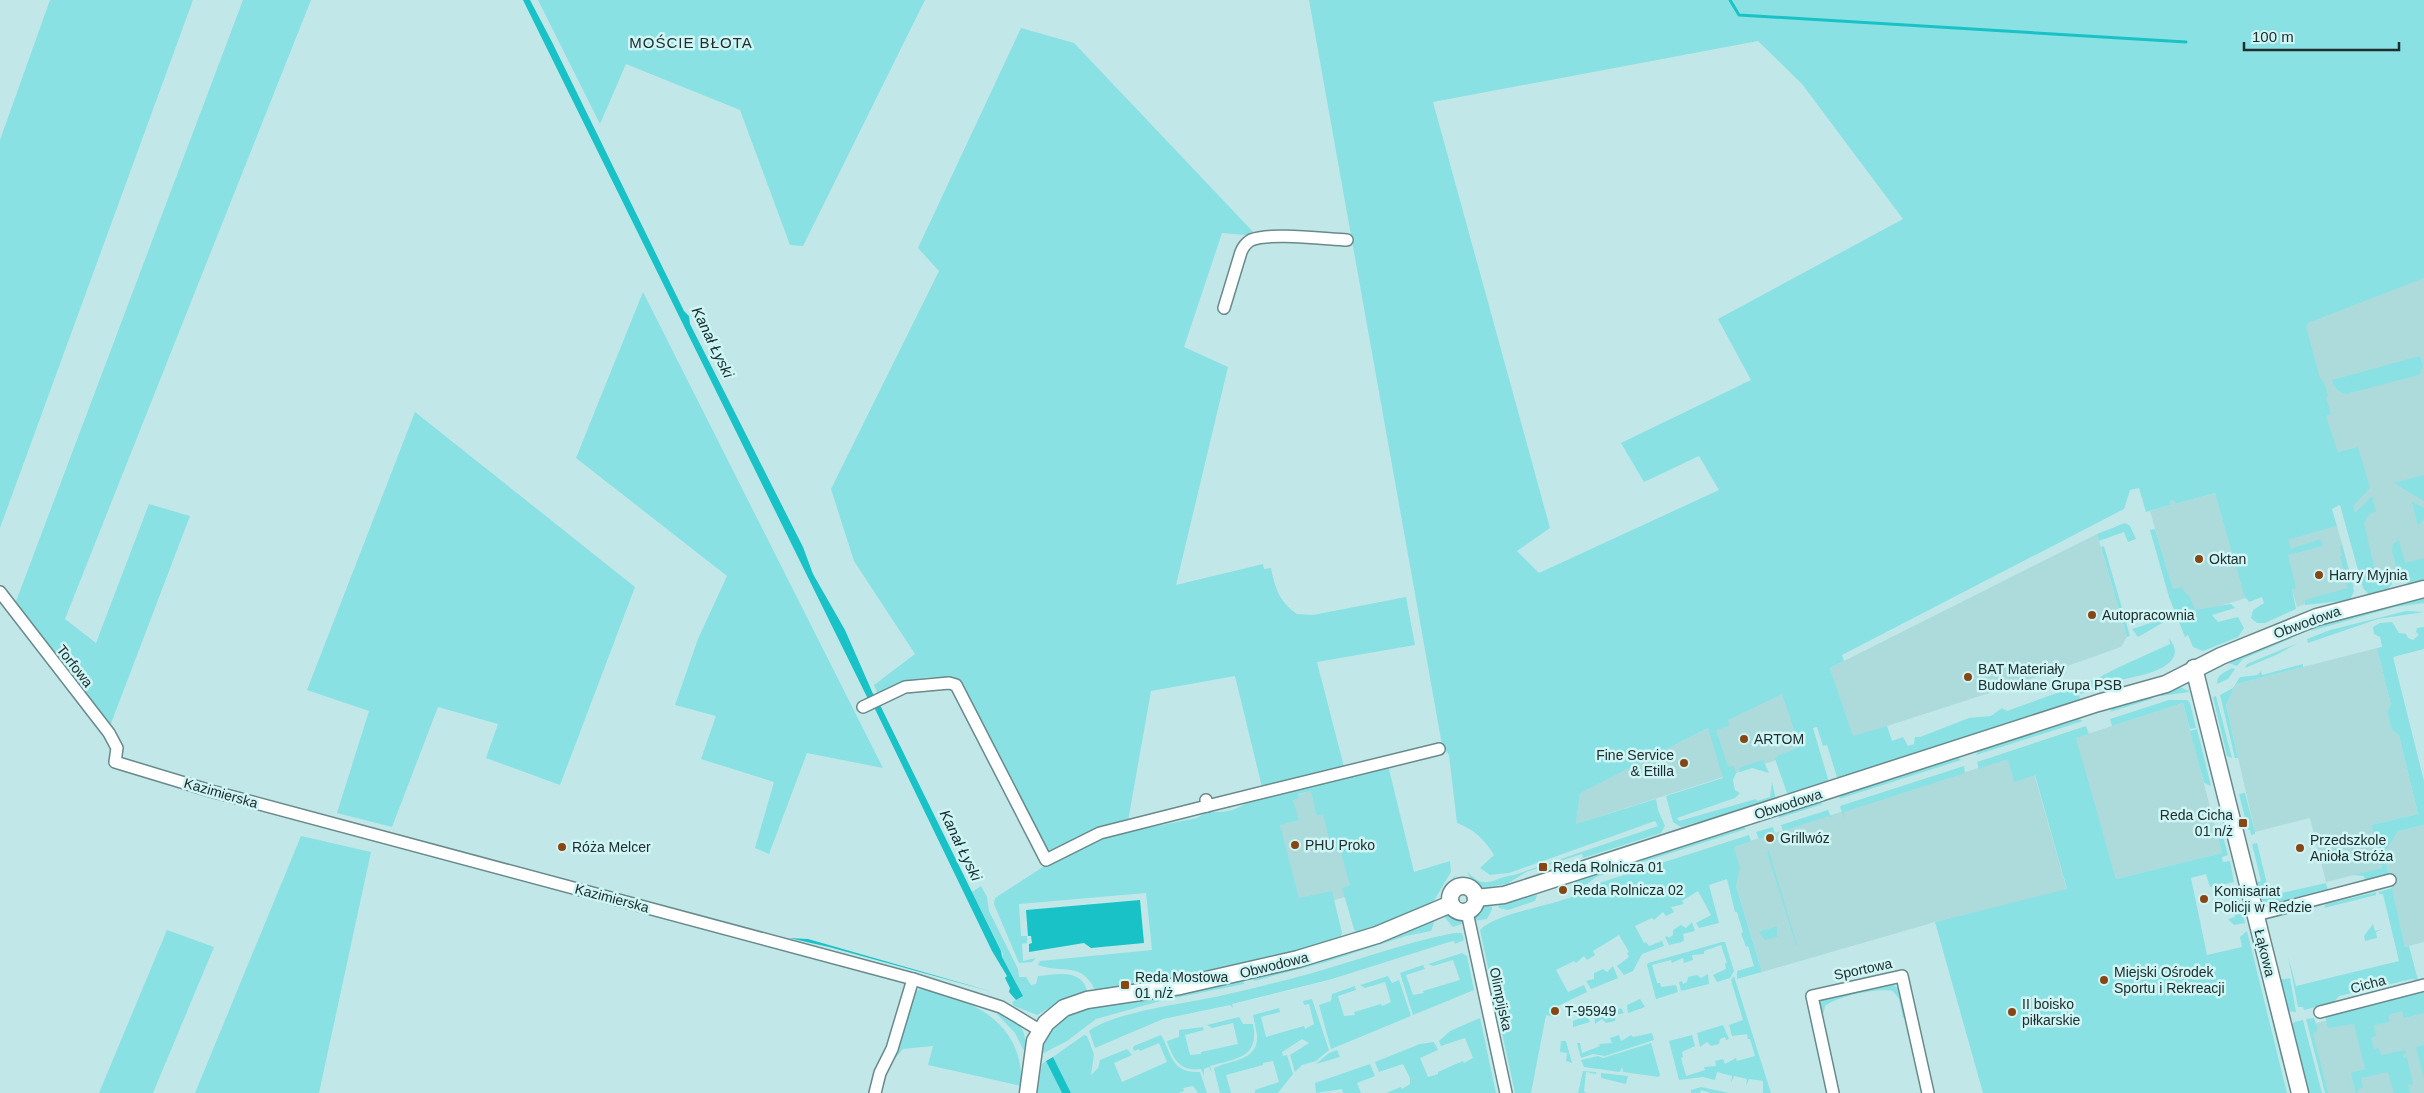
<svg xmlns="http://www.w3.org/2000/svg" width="2424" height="1093" font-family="Arial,sans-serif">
	<rect width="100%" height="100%" fill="#c2e7e8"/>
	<g fill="#addbdc">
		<path d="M2424,270V566L2365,583L2292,323Z"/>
		<path d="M2215,493L2246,598L2181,618L2150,511L2171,505L2170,500L2174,499L2175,504Z"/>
		<path d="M2337,526L2354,587L2297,607L2279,542Z"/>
		<path d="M2097,534L2127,637L2121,647L2008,687L1853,737L1830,668Z"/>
		<path d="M2377,648L2391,705L2387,711L2392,730L2399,735L2418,814L2371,825L2382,868L2326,882L2310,818L2255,832L2226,705L2236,684Z"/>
		<path d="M1787,689L1808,750L1576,824L1580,792Z"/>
		<path d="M2183,703L2222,853L2116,879L2075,738Z"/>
		<path d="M2028,752L2067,890L1935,922L1762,972L1725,849Z"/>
		<path d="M1348,781L1374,888L1293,913L1266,803Z"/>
		<path d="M2424,825V942L2405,947L2384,854L2398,831Z"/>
		<path d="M2424,996V1093H2326L2309,1025Z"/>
	</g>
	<g fill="#8ae1e3" fill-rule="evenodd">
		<path d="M50,0H193L0,528V140Z"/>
		<path d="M243,0H311L65,619L96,643L149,504L190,516L110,726L15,604Z"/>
		<path d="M538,0H925L803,246L790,245L740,110L626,64L600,124Z"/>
		<path d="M1309,0H2424V278L2308,323L2306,327L2320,378L2324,382L2328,396L2326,397L2331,414L2326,416L2338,452L2358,447L2370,488L2353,506L2355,513L2372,496L2376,512L2369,514L2364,523L2377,580L2391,576L2392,584L2387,590L2370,596L2363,588L2340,505L2332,509L2337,526L2288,540L2291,549L2320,539L2323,546L2288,555L2296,588L2292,589L2296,609L2265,623H2257L2251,618L2253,610L2264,603L2262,597L2249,602L2244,595L2215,493L2175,504L2174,500H2170L2171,505L2146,512L2139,488L2130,490L2124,509L1842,655L1844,661L1830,668L1853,736L1887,726L1892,741L1903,737L1908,746L1914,744L1915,737H1920L1969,718L1991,716L2002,708L2007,711L2098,678L2117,668L2170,644L2169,638C2195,670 2128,678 2110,682C2100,685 2090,690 2081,694L2078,692L2080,698L2067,708L1840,779L1837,777L1827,745L1823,746L1817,727L1813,728L1828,779L1826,783L1788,796L1775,759L1777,756L1800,747L1782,694L1728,720L1729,726L1716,730L1728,767L1734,766L1736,773L1733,780L1735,790L1740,793L1735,798L1677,818L1679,821L1756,799L1757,801L1770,797L1772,782L1776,800C1747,814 1712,817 1681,827L1673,822L1666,796L1723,778L1708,728L1580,793L1576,824L1656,799L1658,810L1665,826L1661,833L1583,858L1582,854L1526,872L1507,884L1482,888L1471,880L1467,871C1485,893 1496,876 1514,875L1658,826L1655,821L1509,873L1490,875L1480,868L1494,855C1484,839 1475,830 1457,823L1449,755L1442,745ZM1758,41L1802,84L1903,219L1718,319L1751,380L1621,443L1644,482L1699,456L1719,490L1539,573L1517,551L1550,528L1433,102Z"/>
		<path d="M1021,28L1074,43L1257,236L1222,233L1184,347L1228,367L1176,585L1263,564L1264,569L1271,568C1275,589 1280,602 1297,614L1313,615L1406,597L1415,645L1317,662L1344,767L1262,787L1235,676L1151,691L1128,821L1061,850H1050L1041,844L964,685C935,670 906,679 878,695L874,685L915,654L854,561L831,489L939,271L918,248Z"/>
		<path d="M643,292L883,768L807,753L769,854L755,848L774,782L701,759L716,716L675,705L698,639L727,576L576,458Z"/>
		<path d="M2420,356L2423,366L2419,375L2346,394C2338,392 2334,388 2332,380Z"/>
		<path d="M415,412L635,587L560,785L486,758L498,724L438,707L392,827L337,813L369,711L307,690Z"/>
		<path d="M2424,475V501L2394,483Z"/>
		<path d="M2412,502L2424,508V519L2418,526Z"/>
		<path d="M2125,523L2130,526L2136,539L2128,542L2124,532L2099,541L2097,534Z"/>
		<path d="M2155,529L2173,589L2181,587L2190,598L2195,610L2231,604L2235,608L2212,615L2218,622L2238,617L2244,628L2238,637L2203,651L2193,647L2188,635L2185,637L2169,597L2150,530Z"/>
		<path d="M2399,540L2405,563L2424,558V580L2409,584L2400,579L2392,551L2393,544Z"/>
		<path d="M2342,545L2354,591L2350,600L2305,605V600L2348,588L2340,557L2342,556L2340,546Z"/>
		<path d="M2104,546L2130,636L2127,637L2101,547Z"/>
		<path d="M2424,599V603L2395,607L2311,631C2320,620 2407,599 2424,599Z"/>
		<path d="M2406,611L2424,612L2378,619L2308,643L2307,639L2330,630Z"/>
		<path d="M2163,619L2164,622L2138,637L2132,629Z"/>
		<path d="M2392,622L2399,633L2406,634L2408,638L2413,640L2419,635L2416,632L2417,628L2424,627V649L2393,657L2424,781V825L2398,831L2384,854L2389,876L2365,881L2364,876L2353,875L2382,868L2371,825L2418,814L2399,735L2392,730L2387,711L2391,705L2377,648L2382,647L2380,637L2374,634L2373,627L2380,623Z"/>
		<path d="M2288,637L2292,638L2243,659L2237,666L2229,663Z"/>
		<path d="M2298,643L2278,654L2245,668L2247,664Z"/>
		<path d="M2303,664V667L2236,684L2226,705L2238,758H2235L2220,695L2233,688L2240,677L2258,675L2261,671L2262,675Z"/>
		<path d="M2232,668L2235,669L2228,679L2217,684C2216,675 2225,672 2232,668Z"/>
		<path d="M2177,686L2189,691V692L2161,696L2159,690Z"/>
		<path d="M2150,693L2152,699L2110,712L2115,705Z"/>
		<path d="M2216,696L2232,758L2227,756L2213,697Z"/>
		<path d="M2169,700H2187L2190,703L2196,728L2190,729L2183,703L2112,726L2110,719Z"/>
		<path d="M2077,718L2083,721L1976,755L1979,749Z"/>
		<path d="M2086,726L2089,734L2076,738L2116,879L2222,853L2217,834L2222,833L2228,855L2222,857L2223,862L2230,861L2234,882L2210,887L2206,874L2191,878L2207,955L2242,947L2240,937L2247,931L2287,1093H1983L1935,922L2067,889L2035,775L2014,782L2008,759L1980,768L1979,770L1977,762Z"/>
		<path d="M2197,729L2211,786L2204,783L2190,731Z"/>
		<path d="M1957,757L1961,760L1839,799L1842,794Z"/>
		<path d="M1763,760L1769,773L1752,768L1740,772L1739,768Z"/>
		<path d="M1388,765L1414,872L1450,861L1451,872L1432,904L1385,926L1357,933L1354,929L1342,888L1350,885L1340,849L1332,851L1323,814L1317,816L1311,791L1298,794L1299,798L1293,800L1299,820L1280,825L1299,898L1332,891L1342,933L1338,942L1167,983L1166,979L1095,990C1081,961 1064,974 1038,965L1040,961L1152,950L1146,893L1019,904L1021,936H1027V943L1022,944L1023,961L1036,958L1032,962L1019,963L994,904L995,898L1049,863L1102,837L1197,818L1208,811C1226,814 1239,810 1252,798Z"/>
		<path d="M1964,766L1965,773L1844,812V819L1840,806Z"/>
		<path d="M2245,793L2255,832V834L2251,835L2250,830H2248L2239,794Z"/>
		<path d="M1816,800L1823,804L1779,818V814Z"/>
		<path d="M1828,810L1833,822L1829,816L1783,831L1781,825Z"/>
		<path d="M1743,826L1746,829L1596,877L1582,888L1571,883L1588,873Z"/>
		<path d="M1773,827L1775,834L1759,839L1756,832Z"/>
		<path d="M1749,835L1751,841L1734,847L1740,868L1736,886L1762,972L1737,979V971L1754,966L1748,946L1746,947L1741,933L1743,932L1737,912H1735L1727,879L1709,885L1719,923L1699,928L1696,923L1711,915L1698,891L1682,901L1684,904L1671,907L1674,912L1666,916L1663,912L1654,920L1652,918L1635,926L1644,943L1646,942L1649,946L1662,941L1664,946L1642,954L1633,971L1624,975L1617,966L1629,957L1627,953L1629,952L1619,935L1593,951L1595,955L1587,960L1584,956L1576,963L1574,961L1556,970L1568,992L1584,985L1587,992L1558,1006L1560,1011L1557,1008L1551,1010L1554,1017L1546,1015L1531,1093H1515L1480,930C1497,912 1556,906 1581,893L1585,894L1599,883Z"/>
		<path d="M301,836L371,852L319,1093H195Z"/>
		<path d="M2257,843L2269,892L2273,895L2344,879L2326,883L2328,890L2273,904L2272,902L2263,903L2256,882L2261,881L2252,844Z"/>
		<path d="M1769,851L1797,945H1796L1767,852Z"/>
		<path d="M1455,875L1454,883L1444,900L1438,902Z"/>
		<path d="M981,886L987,897L989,911L1018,969L1019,977H1026L1031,985L1036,984L1038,976C1058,974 1083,968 1088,994L1065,999L1037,1015L1014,1006L1012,1002L1023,996L1002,957L1003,954L972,892Z"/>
		<path d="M2392,888L2405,947L2409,946L2418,980L2412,979L2339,996L2334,1002L2304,1010L2303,1007H2298L2288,956L2296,986L2399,961L2383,894H2379V892Z"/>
		<path d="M2237,891L2245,923L2234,925L2228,919L2235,917L2230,893Z"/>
		<path d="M2376,892V895L2324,908L2326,904Z"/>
		<path d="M1537,895L1535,901L1508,910L1499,908L1497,902Z"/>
		<path d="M1491,903L1492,909L1487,919L1474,921C1473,908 1480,905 1491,903Z"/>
		<path d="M1453,913L1461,918L1465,923L1453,927L1442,914Z"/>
		<path d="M1436,917L1431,931L1406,936L1326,962L1254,981L1252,976Z"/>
		<path d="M1692,922L1695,931L1683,934L1684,940L1682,942L1669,945L1665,937L1667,936L1669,938L1673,935V930L1681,925L1686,928Z"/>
		<path d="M2373,924L2375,931L2383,929L2376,932L2377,938L2365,941L2364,936Z"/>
		<path d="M1777,926V937L1765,940L1759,932Z"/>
		<path d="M167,930L214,947L153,1093H99Z"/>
		<path d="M1454,933H1462L1464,940L1455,944L1454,941L1449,942L1332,979L1232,1004L1233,1008L1230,1005L1163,1019L1095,1048L1089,1031C1114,1012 1187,1003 1220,996C1243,991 1266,985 1290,979C1345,965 1398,944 1454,933Z"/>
		<path d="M1722,942H1725L1734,971L1730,978L1717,982L1713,975L1726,969L1725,964L1727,963L1721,945L1704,951V954L1692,955L1693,960L1684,963L1683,958L1672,963L1671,960L1652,965L1657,983H1660L1661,987L1676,985L1678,992L1656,999L1647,965L1648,963Z"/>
		<path d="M1462,953L1467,956L1474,990L1413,1015L1400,973L1423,965L1425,969L1406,975L1413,995L1424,993L1423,991L1460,980L1453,960L1433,966L1428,964Z"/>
		<path d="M2262,962L2284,1060L2282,1062L2258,963Z"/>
		<path d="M1613,966L1618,978L1591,989L1586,981L1594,979V973L1603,969L1607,972Z"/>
		<path d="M1708,974L1709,984L1681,991L1679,982L1682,981L1683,984L1687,982L1688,977L1697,975L1701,978Z"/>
		<path d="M1388,976L1392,983L1399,980L1411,1016L1331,1049L1319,1005L1331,1001L1332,994L1355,986L1356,990L1338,996L1344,1016L1355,1015L1354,1012L1381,1004L1382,1006L1391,1002L1385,982L1365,988L1360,985Z"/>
		<path d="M1734,976L1771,1093H1763V1081L1749,1079L1746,1086L1747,1079L1734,1076L1731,1083L1732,1076L1717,1072L1715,1080L1703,1077L1679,1080L1669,1041L1692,1035L1695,1046L1682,1052L1683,1057L1681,1058L1686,1076L1705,1070L1704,1067L1716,1066L1715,1061L1723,1059L1725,1064L1736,1058L1737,1061L1755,1056L1750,1039H1748L1747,1034L1732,1036L1729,1025L1743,1020L1731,980Z"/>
		<path d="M1243,978L1244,984L1170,999L1169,993Z"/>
		<path d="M2290,978L2296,1012L2287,1011L2278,980Z"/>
		<path d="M1892,984L1901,990L1906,1018H1903L1899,999L1893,991C1877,988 1839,996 1825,1006L1823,1015L1821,1016L1819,1003L1825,998Z"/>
		<path d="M920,989L954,996L955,999C996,1011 1024,1041 1021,1086L928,1065L933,1046L903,1049L885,1070L912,995Z"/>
		<path d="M2424,991V1013L2404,1018L2402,1011L2388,1015L2390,1022L2374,1025L2376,1036L2371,1038L2374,1049L2379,1048L2381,1055L2405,1050L2406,1053L2403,1055L2404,1058L2407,1057L2413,1084L2408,1085L2410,1093H2394L2388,1072L2361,1078L2363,1088L2358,1089V1093H2356L2351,1073L2365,1069L2354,1024L2328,1028L2325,1015Z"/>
		<path d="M1163,995L1164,1000L1096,1019L1067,1041L1040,1055C1048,1000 1122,1001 1163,995Z"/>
		<path d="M1312,999L1329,1050L1316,1061L1302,1065L1295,1072L1290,1055L1309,1043L1302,1039L1282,1052L1283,1056L1287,1055L1293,1074L1278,1093H1255V1090L1279,1082L1273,1061L1263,1063V1065L1226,1075L1231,1093H1220L1214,1068C1230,1060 1259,1061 1257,1035C1256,1028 1254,1021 1253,1015L1279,1008L1280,1012L1261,1017L1266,1037L1304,1026L1305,1029L1314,1024L1309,1004L1304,1005L1303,1001Z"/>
		<path d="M1640,999L1645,1007L1628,1013L1627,1005Z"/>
		<path d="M1621,1008L1624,1013L1616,1015L1615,1021L1606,1023L1602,1019L1595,1024L1594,1012L1598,1013L1600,1018Z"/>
		<path d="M996,1010C1016,1022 1029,1026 1024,1051L1015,1033L998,1015Z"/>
		<path d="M1587,1015L1590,1022L1573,1027V1021Z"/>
		<path d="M1239,1017L1243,1024H1253C1260,1058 1235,1059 1210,1066L1212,1073L1209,1067L1204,1069V1076L1201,1069C1180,1072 1173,1059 1167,1041L1179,1037V1030L1203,1027L1204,1030L1185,1035L1190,1055L1201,1054V1052L1238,1044L1233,1023L1212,1028L1207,1025Z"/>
		<path d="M1480,1018L1496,1093H1386L1401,1087L1402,1089L1410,1084V1078L1403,1064L1379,1072L1375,1062L1420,1044L1434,1042L1438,1050L1420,1058L1428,1077L1438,1074V1072L1463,1061L1464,1063L1473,1058L1465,1038L1441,1046L1439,1041L1450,1031Z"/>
		<path d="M2314,1018L2318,1031L2313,1033L2328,1093H2325L2306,1019Z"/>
		<path d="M2303,1020L2322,1093H2306L2290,1028L2294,1022Z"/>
		<path d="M1723,1025L1729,1039L1726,1040L1725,1037L1720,1039L1719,1044L1711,1046L1707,1042L1700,1047L1697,1033Z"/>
		<path d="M1652,1033L1654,1040L1605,1056L1593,1054L1581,1058L1577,1043H1580L1582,1053L1600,1046L1599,1044L1612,1043L1610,1038L1619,1035L1621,1041L1631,1035L1633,1037Z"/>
		<path d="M1084,1035L1087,1036L1094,1054L1091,1075L1098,1068L1100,1060L1127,1049L1132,1055L1114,1063L1122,1082L1167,1062L1159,1043L1140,1051L1139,1049L1134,1051L1133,1048L1134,1046L1161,1035C1173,1056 1171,1073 1200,1072L1207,1093H1198L1193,1086L1183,1088L1184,1091L1178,1093H1071L1053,1057Z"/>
		<path d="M1561,1041H1566L1572,1063L1566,1061L1567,1053L1560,1052Z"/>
		<path d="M1651,1043L1660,1075L1659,1077L1623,1072L1622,1067L1620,1072L1584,1067L1581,1060L1598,1056L1603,1058Z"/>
		<path d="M2424,1045V1079L2416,1047Z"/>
		<path d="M1337,1050L1340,1057L1316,1064L1329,1053Z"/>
		<path d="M1046,1061L1062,1093H1037L1042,1064Z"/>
		<path d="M1370,1064L1375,1076L1357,1083L1361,1093H1343L1342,1089L1316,1093L1315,1083Z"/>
		<path d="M1583,1071L1596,1072V1074L1586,1072L1584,1091L1586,1093H1578Z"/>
		<path d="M1601,1073L1628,1076L1626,1084L1601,1078Z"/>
		<path d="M1701,1087L1729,1093H1711L1701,1090L1700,1093H1691V1090Z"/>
	</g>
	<g fill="#18c2c6">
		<path d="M523,0H530L552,42L684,311L689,316L690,324L803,547L813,574L845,630L874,696L868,699Z"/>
		<path d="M880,705L1001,951L1002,957L1023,996L1016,1000L1009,992L1010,988L1005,978L1007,976L992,951L874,707Z"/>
		<path d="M1140,900L1144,943L1091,948L1084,943L1029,952V944L1032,943L1031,936H1028L1026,910Z"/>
		<path d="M789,938L808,939L993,992L829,947Z"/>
		<path d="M1053,1057L1071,1093H1062L1046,1061Z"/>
	</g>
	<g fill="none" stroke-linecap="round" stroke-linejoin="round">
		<path stroke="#18c2c6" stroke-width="3" d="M1730,0L1739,15L2186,42"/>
		<defs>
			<g id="street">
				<path d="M1224,308L1241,252C1243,247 1246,243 1251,240C1269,232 1325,239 1347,240"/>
				<path d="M0,592L109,733L117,748L115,762L211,791L913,979L1001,1007L1041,1031"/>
				<path d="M863,707L905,687L949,683L956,685L1046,860L1100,833L1207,806"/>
				<path d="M1206,800L1207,806L1439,749"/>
				<path d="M1467,912L1506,1093"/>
				<path d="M2256,915L2390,880"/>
				<path d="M2320,1012L2424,985"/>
				<path d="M875,1093L880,1073L892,1049L913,979"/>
				<path d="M1833,1093L1812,996L1902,976L1928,1093"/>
			</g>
			<g id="secondary">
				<path d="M2194,668L2300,1093"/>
				<circle cx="1463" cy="899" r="13"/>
				<path d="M1476,898L1504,895L2098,703L2166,684L2221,656L2317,617L2424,589"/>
				<path d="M1028,1093L1035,1041L1046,1023L1064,1008L1087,1000L1180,986L1298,959L1377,935L1451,904"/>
			</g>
		</defs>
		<use href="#street" stroke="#688a8b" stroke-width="14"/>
		<use href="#secondary" stroke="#688a8b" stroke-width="19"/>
		<use href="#street" stroke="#fff" stroke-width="11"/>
		<use href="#secondary" stroke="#fff" stroke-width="16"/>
	</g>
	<g fill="#884615" stroke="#cff5f5" stroke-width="2">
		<circle cx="2199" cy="559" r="5"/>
		<circle cx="2319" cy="575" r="5"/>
		<circle cx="2092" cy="615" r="5"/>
		<circle cx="1968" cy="677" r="5"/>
		<circle cx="1744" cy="739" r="5"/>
		<circle cx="1684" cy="763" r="5"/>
		<rect x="2238" y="818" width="10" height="10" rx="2.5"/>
		<circle cx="1770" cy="838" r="5"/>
		<circle cx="1295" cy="845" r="5"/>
		<circle cx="562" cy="847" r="5"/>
		<circle cx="2300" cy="848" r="5"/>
		<rect x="1538" y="862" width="10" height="10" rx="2.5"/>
		<circle cx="1563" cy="890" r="5"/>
		<circle cx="2204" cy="899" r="5"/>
		<circle cx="2104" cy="980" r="5"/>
		<rect x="1120" y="980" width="10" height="10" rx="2.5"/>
		<circle cx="1555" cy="1011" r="5"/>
		<circle cx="2012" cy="1012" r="5"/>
	</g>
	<g text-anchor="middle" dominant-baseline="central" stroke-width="5" stroke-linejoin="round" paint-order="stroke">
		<g font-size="14" fill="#202e2f" stroke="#cff5f5" text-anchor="start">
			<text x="2209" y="559">Oktan</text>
			<text x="2329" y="575">Harry Myjnia</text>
			<text x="2102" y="615">Autopracownia</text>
			<text x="1978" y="669">BAT Materiały<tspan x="1978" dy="16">Budowlane Grupa PSB</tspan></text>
			<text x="1754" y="739">ARTOM</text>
			<text x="1674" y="755" text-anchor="end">Fine Service<tspan x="1674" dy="16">&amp; Etilla</tspan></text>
			<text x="2233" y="815" text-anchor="end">Reda Cicha<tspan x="2233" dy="16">01 n/ż</tspan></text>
			<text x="1780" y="838">Grillwóz</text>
			<text x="2310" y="840">Przedszkole<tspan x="2310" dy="16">Anioła Stróża</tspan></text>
			<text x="1305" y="845">PHU Proko</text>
			<text x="572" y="847">Róża Melcer</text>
			<text x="1553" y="867">Reda Rolnicza 01</text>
			<text x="1573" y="890">Reda Rolnicza 02</text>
			<text x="2214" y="891">Komisariat<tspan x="2214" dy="16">Policji w Redzie</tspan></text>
			<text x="2114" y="972">Miejski Ośrodek<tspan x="2114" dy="16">Sportu i Rekreacji</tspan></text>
			<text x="1135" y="977">Reda Mostowa<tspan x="1135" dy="16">01 n/ż</tspan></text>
			<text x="2022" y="1004">II boisko<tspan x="2022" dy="16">piłkarskie</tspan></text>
			<text x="1565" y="1011">T-95949</text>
		</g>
		<g font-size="14" fill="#202e2f" stroke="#cff5f5">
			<text transform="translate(2307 622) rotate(-20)">Obwodowa</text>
			<text transform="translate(75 666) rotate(52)">Torfowa</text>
			<text transform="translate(221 793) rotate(16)">Kazimierska</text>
			<text transform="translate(1788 804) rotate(-18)">Obwodowa</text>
			<text transform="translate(612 898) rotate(15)">Kazimierska</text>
			<text transform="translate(2265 953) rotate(76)">Łąkowa</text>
			<text transform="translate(1274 965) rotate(-14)">Obwodowa</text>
			<text transform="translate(1863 969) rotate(-12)">Sportowa</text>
			<text transform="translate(2368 984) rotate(-15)">Cicha</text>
			<text transform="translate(1501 999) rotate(78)">Olimpijska</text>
		</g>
		<g font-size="15" letter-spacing="1" fill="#202e2f" stroke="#cff5f5">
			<text x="691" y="42">MOŚCIE BŁOTA</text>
		</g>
		<g font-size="15" font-style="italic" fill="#162e2f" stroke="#cff5f5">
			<text transform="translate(713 342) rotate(64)">Kanał Łyski</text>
			<text transform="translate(961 845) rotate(64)">Kanał Łyski</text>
		</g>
	</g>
	<path d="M2244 42v8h155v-8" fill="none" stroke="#202e2f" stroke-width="2.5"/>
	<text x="2252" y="42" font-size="15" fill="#202e2f" stroke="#cff5f5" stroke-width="4" paint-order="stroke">100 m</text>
</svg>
